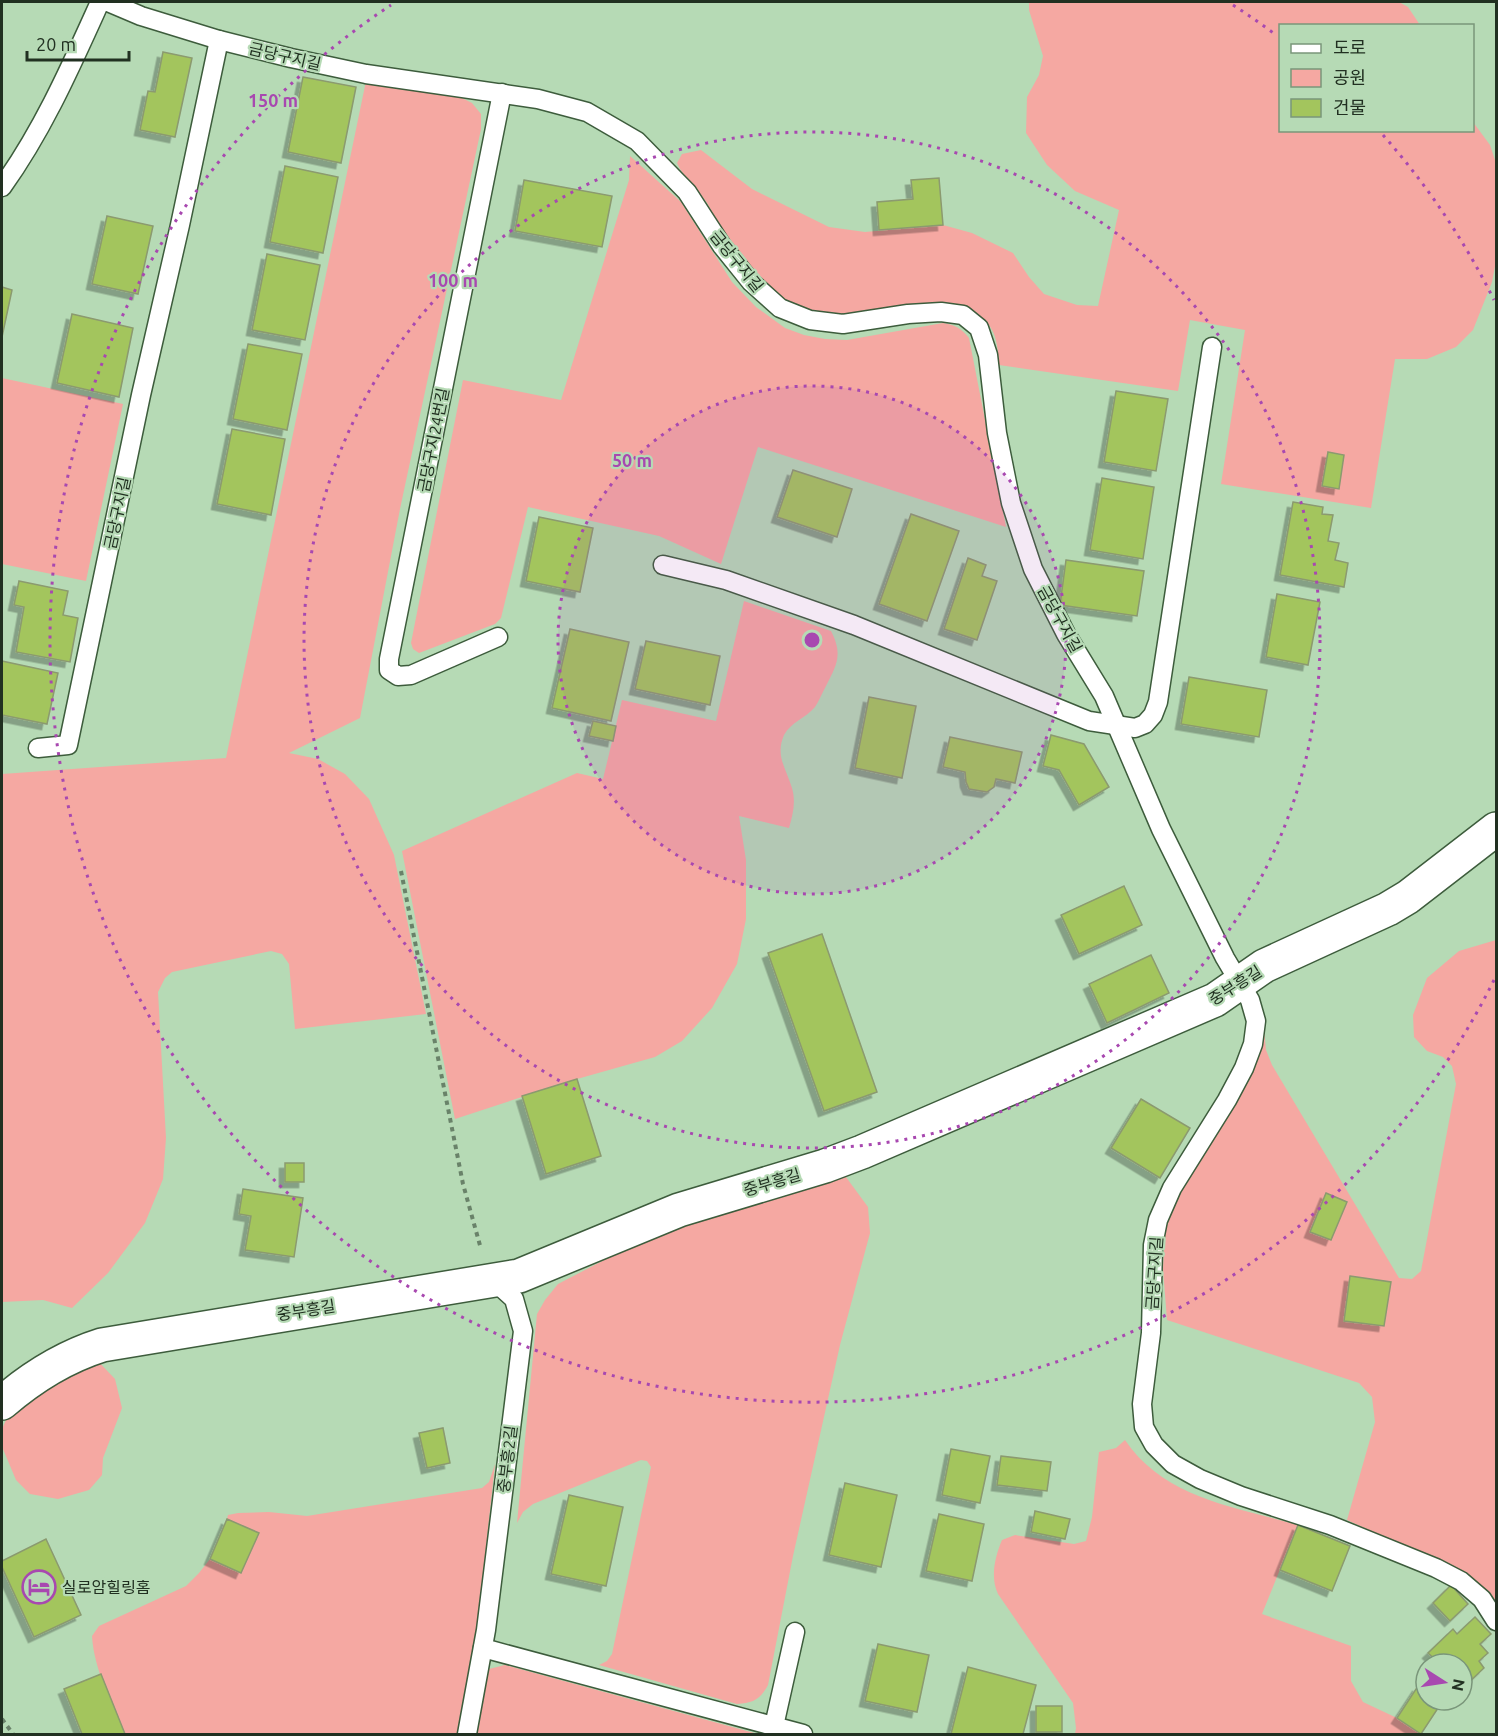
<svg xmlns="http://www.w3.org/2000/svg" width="1498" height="1736" font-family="Ubuntu,'Noto Sans KR',sans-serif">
	<defs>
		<filter id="shadow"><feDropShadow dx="-5.5" dy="5.5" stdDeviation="0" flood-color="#0004"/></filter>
	</defs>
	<rect width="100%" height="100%" fill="#b6dab5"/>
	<g fill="#f5a8a2">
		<path d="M1029,2H1399L1408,7L1420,25L1280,26V130H1472L1473,122L1490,145L1496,163V261L1492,282L1473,330L1456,347L1427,359H1395L1371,508L1221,484L1245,330L1190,320L1178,391L999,365C997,333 994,322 964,307C921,310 821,327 787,304C771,293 737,256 727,240C719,228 714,215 707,203C698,189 684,179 677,163L682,154L701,150L752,189L829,227L865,232L943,225L972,233L1013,253L1029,277L1044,294L1077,305L1098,306L1119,210L1075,191L1047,165L1026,133L1027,97L1039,75L1043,56L1029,10Z"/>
		<path d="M366,81L456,95L472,103L481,114V129L400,509L360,718L289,753L318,759L345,774L369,799L394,855L426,1014L295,1029L289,964L282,954L271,951L172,972L165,978L158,992L166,1138L163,1179L145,1223L108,1273L72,1308L43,1300L2,1302V774L226,758Z"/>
		<path d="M630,156L681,202L732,282L756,307L785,328L804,335L825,339L847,340L943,323C955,325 961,328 969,338L1006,527L758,447L721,564L659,536L528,507L501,618L495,624L419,653L413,649L411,643L463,380L561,400L629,180Z"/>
		<path d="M2,378L123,404L86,581L2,564Z"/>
		<path d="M744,601L831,631C843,654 837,665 826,686C822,693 819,701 815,707C806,718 791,722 784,735C775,756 786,768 792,788C796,802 793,814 789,828L739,816L746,860V919L737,964L712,1008L682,1041L655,1057L577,1079L455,1119L402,851L577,773L603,779L622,700L716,721Z"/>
		<path d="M1496,940V1607L1470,1577L1347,1520L1375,1422L1372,1397L1359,1383L1167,1320L1163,1269L1165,1231L1176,1200L1255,1064L1264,1029L1266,1050L1272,1065L1399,1278L1412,1279L1421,1271L1456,1084L1452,1066L1443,1057L1427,1051L1414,1037L1413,1015L1427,978L1459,951Z"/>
		<path d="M843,1173L868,1207L870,1233L840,1345L793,1556L768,1685C760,1700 753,1703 737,1704L599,1665L607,1661L612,1654L651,1467L647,1461L641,1460L533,1504L523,1512L517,1523L537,1314L545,1300L558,1284L639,1242L699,1219Z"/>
		<path d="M93,1356L115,1379L122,1408L103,1458L102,1475L89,1490L58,1499L30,1494L16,1480L3,1449L2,1429L10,1411Z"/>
		<path d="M1125,1440C1164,1498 1235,1507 1298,1525L1262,1614L1351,1646V1681L1363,1702L1397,1718L1421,1734H1075L1076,1728L1073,1703L998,1594C990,1577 995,1557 1002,1540L1015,1535L1074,1544L1086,1541L1092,1517L1099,1452L1116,1448Z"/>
		<path d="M495,1464L475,1649L458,1734H125C112,1703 94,1670 92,1636L99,1626L186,1586L199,1573L210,1559L241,1572L227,1519L228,1515L238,1513L269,1512L307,1516L482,1488L489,1482Z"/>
		<path d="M505,1665L758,1734H477L486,1678L489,1669Z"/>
	</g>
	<g fill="#a3c55d" stroke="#8b9a6f" stroke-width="1.5" filter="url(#shadow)">
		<path d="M163,52L192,58L175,137L140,130L148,91L155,92Z"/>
		<path d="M303,77L356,87L341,163L288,152Z"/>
		<path d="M285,166L338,177L323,253L270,242Z"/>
		<path d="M939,178L943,225L879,230L877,202L913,199L911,180Z"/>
		<path d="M524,180L612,196L602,247L515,231Z"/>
		<path d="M107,216L153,226L138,294L92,284Z"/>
		<path d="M267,254L320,265L305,340L252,330Z"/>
		<path d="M2,287L12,290L2,337Z"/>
		<path d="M72,314L133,328L119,397L57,383Z"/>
		<path d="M248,344L302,354L287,430L233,419Z"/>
		<path d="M1116,391L1168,399L1156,471L1104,462Z"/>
		<path d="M232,429L285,439L271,515L217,504Z"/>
		<path d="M1328,452L1344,455L1339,489L1322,486Z"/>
		<path d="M793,470L852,489L837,537L777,517Z"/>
		<path d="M1102,478L1154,487L1143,559L1090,550Z"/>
		<path d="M1293,502L1323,507L1322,514L1333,515L1328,541L1339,543L1335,560L1348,563L1344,587L1280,575Z"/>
		<path d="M911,514L959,531L927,621L879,604Z"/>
		<path d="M539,517L593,528L580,592L526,581Z"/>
		<path d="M968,558L986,565L982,576L997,581L977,640L944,629Z"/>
		<path d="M1066,560L1144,571L1137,616L1060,605Z"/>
		<path d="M19,581L68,591L63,615L78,618L70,662L16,652L24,607L14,605Z"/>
		<path d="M1277,594L1320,602L1308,665L1266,657Z"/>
		<path d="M570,629L629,642L611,721L552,708Z"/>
		<path d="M646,641L720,656L710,705L635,689Z"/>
		<path d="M2,661L58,673L47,724L2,715Z"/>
		<path d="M1189,677L1267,690L1259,737L1181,724Z"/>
		<path d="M869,697L916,706L902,778L855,768Z"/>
		<path d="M593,721L616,726L613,741L589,736Z"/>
		<path d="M1051,735L1084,744L1109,787L1079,805L1059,770L1043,766Z"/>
		<path d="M950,737L1022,752L1015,783L996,779L994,787L987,792L969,789L966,782L965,772L943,767Z"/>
		<path d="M1124,886L1142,925L1079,954L1061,915Z"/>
		<path d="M822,934L877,1092L824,1111L768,953Z"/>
		<path d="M1151,955L1169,993L1107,1023L1089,984Z"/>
		<path d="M577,1079L601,1156L546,1174L522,1096Z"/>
		<path d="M1141,1099L1190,1128L1160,1178L1111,1148Z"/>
		<rect x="285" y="1163" width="19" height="19"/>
		<path d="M243,1189L303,1198L294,1257L245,1250L251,1216L239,1214Z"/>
		<path d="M1326,1193L1347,1202L1331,1240L1310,1232Z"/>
		<path d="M1350,1276L1391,1282L1384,1326L1344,1321Z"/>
		<path d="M443,1428L450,1463L427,1468L419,1433Z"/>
		<path d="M951,1449L990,1456L980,1503L942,1495Z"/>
		<path d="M1001,1456L1051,1462L1047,1491L997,1485Z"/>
		<path d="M845,1483L897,1495L881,1567L829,1555Z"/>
		<path d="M569,1495L623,1507L606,1586L551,1574Z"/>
		<path d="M1035,1511L1070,1519L1065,1539L1031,1532Z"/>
		<path d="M939,1514L984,1524L972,1581L926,1571Z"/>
		<path d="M227,1519L259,1533L241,1573L210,1559Z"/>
		<path d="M1298,1525L1350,1546L1332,1591L1280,1570Z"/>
		<path d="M46,1539L81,1615L34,1637L2,1567V1561Z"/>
		<path d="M1451,1585L1468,1604L1450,1621L1433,1603Z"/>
		<path d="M1475,1617L1491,1634L1480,1644L1488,1653L1479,1661L1484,1668L1465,1686L1462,1683V1664H1436L1438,1662L1428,1653L1453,1629L1457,1634Z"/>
		<path d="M878,1644L929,1655L917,1712L865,1701Z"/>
		<path d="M968,1667L1036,1685L1023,1734H951Z"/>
		<path d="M101,1674L125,1734H82L64,1689Z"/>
		<path d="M1418,1686L1426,1692V1700H1438L1442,1702L1421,1734L1397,1718Z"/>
		<rect x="1036" y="1706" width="26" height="26"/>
	</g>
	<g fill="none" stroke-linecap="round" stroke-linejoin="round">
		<defs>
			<g id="lane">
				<path d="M108,2L141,16L219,40L291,58L366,74L538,99L587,112L637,141L687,192L722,246L751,282L780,308L810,320L843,324L908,314L941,312L963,315L979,328L988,355L997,433L1011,503L1033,569L1066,634L1104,696L1161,829L1225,958L1250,1000L1256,1021L1253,1044L1244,1068L1227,1100L1172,1188L1158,1220L1153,1245L1151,1333L1142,1404L1144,1427L1154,1445L1173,1464L1200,1479L1241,1496L1330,1525L1436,1568L1461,1581L1482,1599L1496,1621"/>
				<path d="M2,187C43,130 71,66 100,2"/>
				<path d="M663,565L726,580L854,625L1089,721L1135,728L1145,724L1153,715L1158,702L1212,347"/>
				<path d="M498,637L411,675L398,676L389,670V659L502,93"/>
				<path d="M38,748L68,745L141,395L180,225L219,40"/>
				<path d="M483,1648L803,1734"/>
				<path d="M774,1726L795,1632"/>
				<path d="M467,1734L486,1630L523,1331L514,1299L493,1280"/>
			</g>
			<path id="street" d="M2,1403C32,1377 64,1357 102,1345L519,1276L679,1210L825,1166L862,1152L1215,1000L1264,966L1388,909L1408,897L1496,829"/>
		</defs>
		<use href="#lane" stroke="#3d5c3c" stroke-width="21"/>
		<use href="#street" stroke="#3d5c3c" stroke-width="36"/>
		<g stroke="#698269" stroke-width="4" stroke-dasharray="4.5 4.5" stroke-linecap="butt">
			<path d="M401,871L463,1184L481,1249"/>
			<path d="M2,1719L13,1734"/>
		</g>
		<use href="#lane" stroke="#fff" stroke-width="18"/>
		<use href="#street" stroke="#fff" stroke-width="33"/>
	</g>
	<circle cx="812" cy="640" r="254" fill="#a848b0" fill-opacity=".12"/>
	<g fill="none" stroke="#a848b0" stroke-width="3" stroke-dasharray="3 6">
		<circle cx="812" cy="640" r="254"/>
		<circle cx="812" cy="640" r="508"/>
		<path d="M1494 980A762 762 0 1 1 391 5M1233 5A762 762 0 0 1 1276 35M1383 135A762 762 0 0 1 1494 300"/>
	</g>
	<defs>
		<symbol id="hotel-ring" viewBox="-11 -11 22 22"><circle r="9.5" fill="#b6dab5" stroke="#a848b0" stroke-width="1.5"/><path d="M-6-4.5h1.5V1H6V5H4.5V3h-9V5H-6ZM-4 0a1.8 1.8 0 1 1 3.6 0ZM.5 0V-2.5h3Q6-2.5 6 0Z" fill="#a848b0"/></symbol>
	</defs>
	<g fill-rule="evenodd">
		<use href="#hotel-ring" x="20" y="1568" width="38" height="38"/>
	</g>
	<g text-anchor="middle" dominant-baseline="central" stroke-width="4.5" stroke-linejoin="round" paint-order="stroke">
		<g font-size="16" fill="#213021" stroke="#b6dab5">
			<text transform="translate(285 56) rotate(13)">금당구지길</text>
			<text transform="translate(737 261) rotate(51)">금당구지길</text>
			<text transform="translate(433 440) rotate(-79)">금당구지24번길</text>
			<text transform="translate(117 513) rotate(-78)">금당구지길</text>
			<text transform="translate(1060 619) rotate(61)">금당구지길</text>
			<text transform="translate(1235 985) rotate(-32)">중부흥길</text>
			<text transform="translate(772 1182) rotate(-17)">중부흥길</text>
			<text transform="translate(1154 1273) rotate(-86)">금당구지길</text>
			<text transform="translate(306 1310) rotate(-9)">중부흥길</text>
			<text transform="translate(507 1459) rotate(-83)">중부흥2길</text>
		</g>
		<g font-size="16" fill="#213021" stroke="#b6dab5" text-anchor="start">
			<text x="62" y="1587">실로암힐링홈</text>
		</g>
	</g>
	<circle cx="812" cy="640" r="9" fill="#a848b0" stroke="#b6dab5" stroke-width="3"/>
	<g font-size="18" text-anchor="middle" font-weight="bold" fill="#a848b0" stroke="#b6dab5" stroke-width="4.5" stroke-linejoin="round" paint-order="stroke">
		<text x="273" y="107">150 m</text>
		<text x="453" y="287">100 m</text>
		<text x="632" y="467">50 m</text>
	</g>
	<rect width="1498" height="1736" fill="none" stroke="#213021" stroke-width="6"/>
	<rect x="1279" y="24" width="195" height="108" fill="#b6dab5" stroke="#7a967a" stroke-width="1.5"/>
	<rect x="1291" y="44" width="30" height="9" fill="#ffffff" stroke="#7a967a" stroke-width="1.5"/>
	<text x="1333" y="54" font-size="18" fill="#213021">도로</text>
	<rect x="1291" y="69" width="30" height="18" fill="#f5a8a2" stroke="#7a967a" stroke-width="1.5"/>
	<text x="1333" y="84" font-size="18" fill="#213021">공원</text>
	<rect x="1291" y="99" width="30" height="18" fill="#a3c55d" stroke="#7a967a" stroke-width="1.5"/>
	<text x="1333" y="114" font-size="18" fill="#213021">건물</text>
	<g transform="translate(1444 1682) rotate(102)"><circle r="28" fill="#b6dab5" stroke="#7a967a" stroke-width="1.5"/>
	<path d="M0-4.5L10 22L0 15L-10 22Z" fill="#a848b0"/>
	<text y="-9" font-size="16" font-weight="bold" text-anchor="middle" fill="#213021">N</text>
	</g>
	<path d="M27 51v9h102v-9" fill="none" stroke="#213021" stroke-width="3"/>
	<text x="36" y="51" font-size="18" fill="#213021" stroke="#b6dab5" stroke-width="4.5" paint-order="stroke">20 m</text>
</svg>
